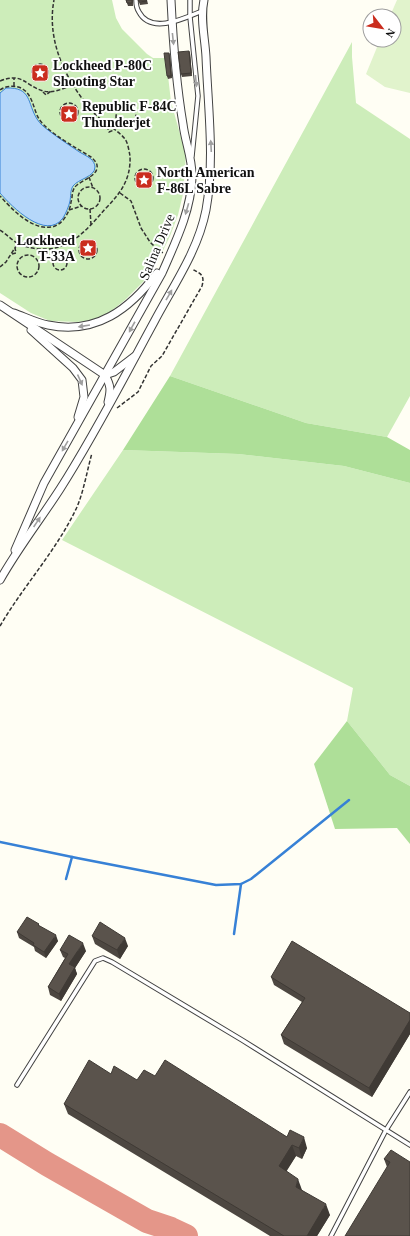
<svg xmlns="http://www.w3.org/2000/svg" width="410" height="1236" font-family="'Times New Roman',serif">
	<rect width="100%" height="100%" fill="#fffef4"/>
	<g fill="#cdedba">
		<path d="M0,0H112L116,18L122,29L147,54L153,58H166L171,102L186,155L183,194L178,215L170,236L157,263L148,277L125,300L110,312L94,320L78,322L50,321L31,313L0,293Z"/>
		<path d="M352,42V57L356,103L410,139V396L387,437L306,423L170,376Z"/>
		<path d="M123,450L238,454L344,466L410,483V786L390,775L347,721L353,688L62,540Z"/>
	</g>
	<g fill="#aedf98">
		<path d="M170,376L306,423L387,437L410,450V483L344,466L238,454L123,450Z"/>
		<path d="M347,721L390,775L410,786V844L397,828L335,829L314,764Z"/>
	</g>
	<path fill="#e1f3cc" d="M397,0H410V93L385,87L366,74L380,40H394V16H390Z"/>
	<path fill="#b5d7fa" stroke="#3781d6" d="M6,88C32,87 27,103 37,119C40,124 44,127 48,130C57,137 66,143 75,149C80,153 86,155 91,159C93,161 95,164 95,167C95,177 78,179 73,186C70,191 71,196 70,201C69,206 66,213 63,218C46,241 12,207 0,193V93Z"/>
	<g fill="none" stroke-linecap="round" stroke-linejoin="round">
		<g stroke="#3781d6" stroke-width="2.5">
			<path d="M0,842L77,858L216,885L241,884L251,879L349,800"/>
			<path d="M66,879L72,857"/>
			<path d="M234,934L241,884"/>
		</g>
		<path stroke="#e49689" stroke-width="24" d="M0,1135L47,1164L147,1221L171,1229L186,1236"/>
		<defs>
			<g id="lane">
				<path d="M136,0C136,4 137,9 139,12C151,35 185,18 202,11"/>
				<path d="M190,0V17L198,96L192,156"/>
				<path d="M17,1085L95,961L103,958L112,962L242,1040L410,1145"/>
				<path d="M331,1236L386,1130L410,1092"/>
			</g>
			<g id="street">
				<path d="M0,305L105,375C111,386 111,390 108,402"/>
				<path d="M14,313C25,317 37,323 48,325C96,335 130,309 157,273"/>
				<path d="M31,330L73,368L82,380L84,397L78,417"/>
				<path d="M105,375L114,372L135,356"/>
				<path d="M15,550L44,483L162,273C175,243 191,211 192,178C193,160 185,142 183,124C176,83 173,41 171,0"/>
				<path d="M0,580C18,548 40,520 60,489C94,436 123,379 154,322C173,286 198,251 206,210C215,160 208,108 206,57C205,38 200,19 204,0"/>
			</g>
		</defs>
		<use href="#lane" stroke="#434343" stroke-width="5.5"/>
		<use href="#street" stroke="#434343" stroke-width="9"/>
		<g stroke="#323232" stroke-width="1.5" stroke-dasharray="4 2" stroke-linecap="butt">
			<circle cx="40" cy="72" r="8"/>
			<path d="M0,81C23,72 24,85 43,91C53,94 64,88 73,85"/>
			<path d="M14,86V78"/>
			<path d="M0,90C5,86 14,85 21,88C33,94 33,109 39,119C47,132 78,149 91,157C94,160 98,163 97,168C96,176 83,180 77,185C71,190 73,196 71,202C70,212 62,226 51,227C31,230 12,209 0,196"/>
			<path d="M43,92L46,95L51,91"/>
			<circle cx="69" cy="112" r="9"/>
			<circle cx="126" cy="117" r="10"/>
			<path d="M107,126L109,132L114,130"/>
			<circle cx="144" cy="178" r="9"/>
			<path d="M89,177L93,188"/>
			<circle cx="89" cy="198" r="11"/>
			<path d="M120,193L131,201L141,228L150,242L157,249L163,253"/>
			<path d="M90,209L91,225"/>
			<path d="M69,210L82,206"/>
			<path d="M0,230C6,234 11,239 17,243C28,249 47,251 59,247C78,241 92,224 105,209C121,193 131,179 130,156C129,151 128,143 125,139C117,129 103,123 94,113C67,83 46,42 54,0"/>
			<circle cx="88" cy="250" r="9"/>
			<path d="M12,254L16,253L15,248"/>
			<circle cx="28" cy="266" r="11"/>
			<circle cx="60" cy="263" r="7"/>
			<path d="M0,267L6,262L18,243"/>
			<path d="M117,408L138,392L151,366L162,356L202,286C205,275 201,274 192,269"/>
			<path d="M0,626C24,585 57,550 77,507C84,490 87,471 92,453"/>
		</g>
		<use href="#lane" stroke="#fff" stroke-width="3.5"/>
		<use href="#street" stroke="#fff" stroke-width="7"/>
	</g>
	<g fill="#4d4741">
		<path d="M126,0H133V6H128Z"/>
		<path d="M147,0L148,4L140,5L139,2Z"/>
		<path d="M189,51L190,53L192,76L182,77L181,74Z"/>
		<path d="M170,55L172,78L168,79L167,76Z"/>
		<path d="M39,924V926L58,941L46,958L35,951L34,947L19,938L17,932Z"/>
		<path d="M92,936L128,946L120,959L95,944Z"/>
		<path d="M60,950L86,951L75,968L77,974L61,1001L50,995L48,987L65,958L63,957Z"/>
		<path d="M271,977L410,1013V1034L372,1097L284,1044L281,1035L302,1002L274,985Z"/>
		<path d="M111,1074L137,1080L155,1076L287,1137L307,1148L302,1159L296,1156L286,1171L302,1190L330,1215L317,1236H270L68,1114L64,1104Z"/>
		<path d="M384,1159L410,1162L387,1167Z"/>
	</g>
	<g fill="#3f3a35">
		<path d="M189,51L190,53L192,76L191,73Z"/>
		<path d="M169,53L170,55L172,78L171,76Z"/>
		<path d="M56,935L58,941L46,958L44,952Z"/>
		<path d="M125,938L128,946L120,959L117,950Z"/>
		<path d="M83,943L86,951L75,968L77,974L61,1001L59,994L69,964Z"/>
		<path d="M410,1020V1034L372,1097L369,1088Z"/>
		<path d="M304,1137L307,1148L302,1159L299,1148Z"/>
		<path d="M292,1145L296,1156L283,1177L279,1166Z"/>
		<path d="M298,1179L302,1190L296,1187Z"/>
		<path d="M326,1204L330,1215L317,1236H307Z"/>
	</g>
	<g fill="#5a534c" stroke="#3f3a35">
		<path d="M126,0H132V3H127Z"/>
		<path d="M138,0H146L147,1L139,2Z"/>
		<path d="M189,51L191,73L181,74L178,52Z"/>
		<path d="M164,53H169L171,76H167Z"/>
		<path d="M27,917L39,924L38,925L56,935L44,952L33,945L34,943L17,932Z"/>
		<path d="M100,922L125,938L117,950L92,936Z"/>
		<path d="M69,935L83,943L69,964L75,967L59,994L48,987L68,954L60,950Z"/>
		<path d="M292,941L410,1013V1020L369,1088L281,1035L305,998L271,977Z"/>
		<path d="M89,1060L111,1074L114,1066L137,1080L144,1070L155,1076L165,1060L287,1137L290,1130L304,1137L299,1148L292,1145L279,1166L298,1179L296,1187L326,1204L307,1236H284L64,1104Z"/>
		<path d="M391,1150L410,1162V1236H345L390,1162L384,1159Z"/>
	</g>
	<defs><path id="oneway-solid" d="M-6-.8H1V-3.2L6.5 0L1 3.2V.8H-6Z"/></defs>
	<g fill="#9f9f9f">
		<use href="#oneway-solid" transform="translate(173 39) rotate(84)"/>
		<use href="#oneway-solid" transform="translate(196 81) rotate(84)"/>
		<use href="#oneway-solid" transform="translate(211 146) rotate(-93)"/>
		<use href="#oneway-solid" transform="translate(187 209) rotate(106)"/>
		<use href="#oneway-solid" transform="translate(169 295) rotate(-60)"/>
		<use href="#oneway-solid" transform="translate(84 326) rotate(171)"/>
		<use href="#oneway-solid" transform="translate(132 327) rotate(119)"/>
		<use href="#oneway-solid" transform="translate(80 380) rotate(66)"/>
		<use href="#oneway-solid" transform="translate(65 446) rotate(120)"/>
		<use href="#oneway-solid" transform="translate(37 522) rotate(-56)"/>
	</g>
	<defs>
		<symbol id="sight-square" viewBox="-11 -11 22 22"><rect x="-9" y="-9" width="18" height="18" rx="4" fill="#ca2d1e" stroke="#fff"/><path d="M0-6L1.8-2.2L6-1.7L2.9 1.2L3.7 5.4L0 3.3L-3.7 5.4L-2.9 1.2L-6-1.7L-1.8-2.2Z" fill="#fff"/></symbol>
	</defs>
	<g fill-rule="evenodd">
		<use href="#sight-square" x="30" y="63" width="20" height="20"/>
		<use href="#sight-square" x="59" y="104" width="20" height="20"/>
		<use href="#sight-square" x="134" y="170" width="20" height="20"/>
		<use href="#sight-square" x="78" y="238" width="20" height="20"/>
	</g>
	<g text-anchor="middle" dominant-baseline="central" stroke-width="4" stroke-linejoin="round" paint-order="stroke">
		<g font-size="14" font-weight="bold" fill="#101010" stroke="#fff" text-anchor="start">
			<text x="53" y="65">Lockheed P-80C<tspan x="53" dy="16">Shooting Star</tspan></text>
			<text x="82" y="106">Republic F-84C<tspan x="82" dy="16">Thunderjet</tspan></text>
			<text x="157" y="172">North American<tspan x="157" dy="16">F-86L Sabre</tspan></text>
			<text x="75" y="240" text-anchor="end">Lockheed<tspan x="75" dy="16">T-33A</tspan></text>
		</g>
		<g font-size="14" fill="#101010" stroke="#fff">
			<text transform="translate(157 247) rotate(-67)">Salina Drive</text>
		</g>
	</g>
	<g transform="translate(382 28) rotate(121)"><circle r="19" fill="#ffffff" stroke="#9f9f9f"/>
	<path d="M0-3L7 15L0 10L-7 15Z" fill="#ca2d1e"/>
	<text y="-6" font-size="11" font-weight="bold" text-anchor="middle" fill="#101010">N</text>
	</g>
</svg>
